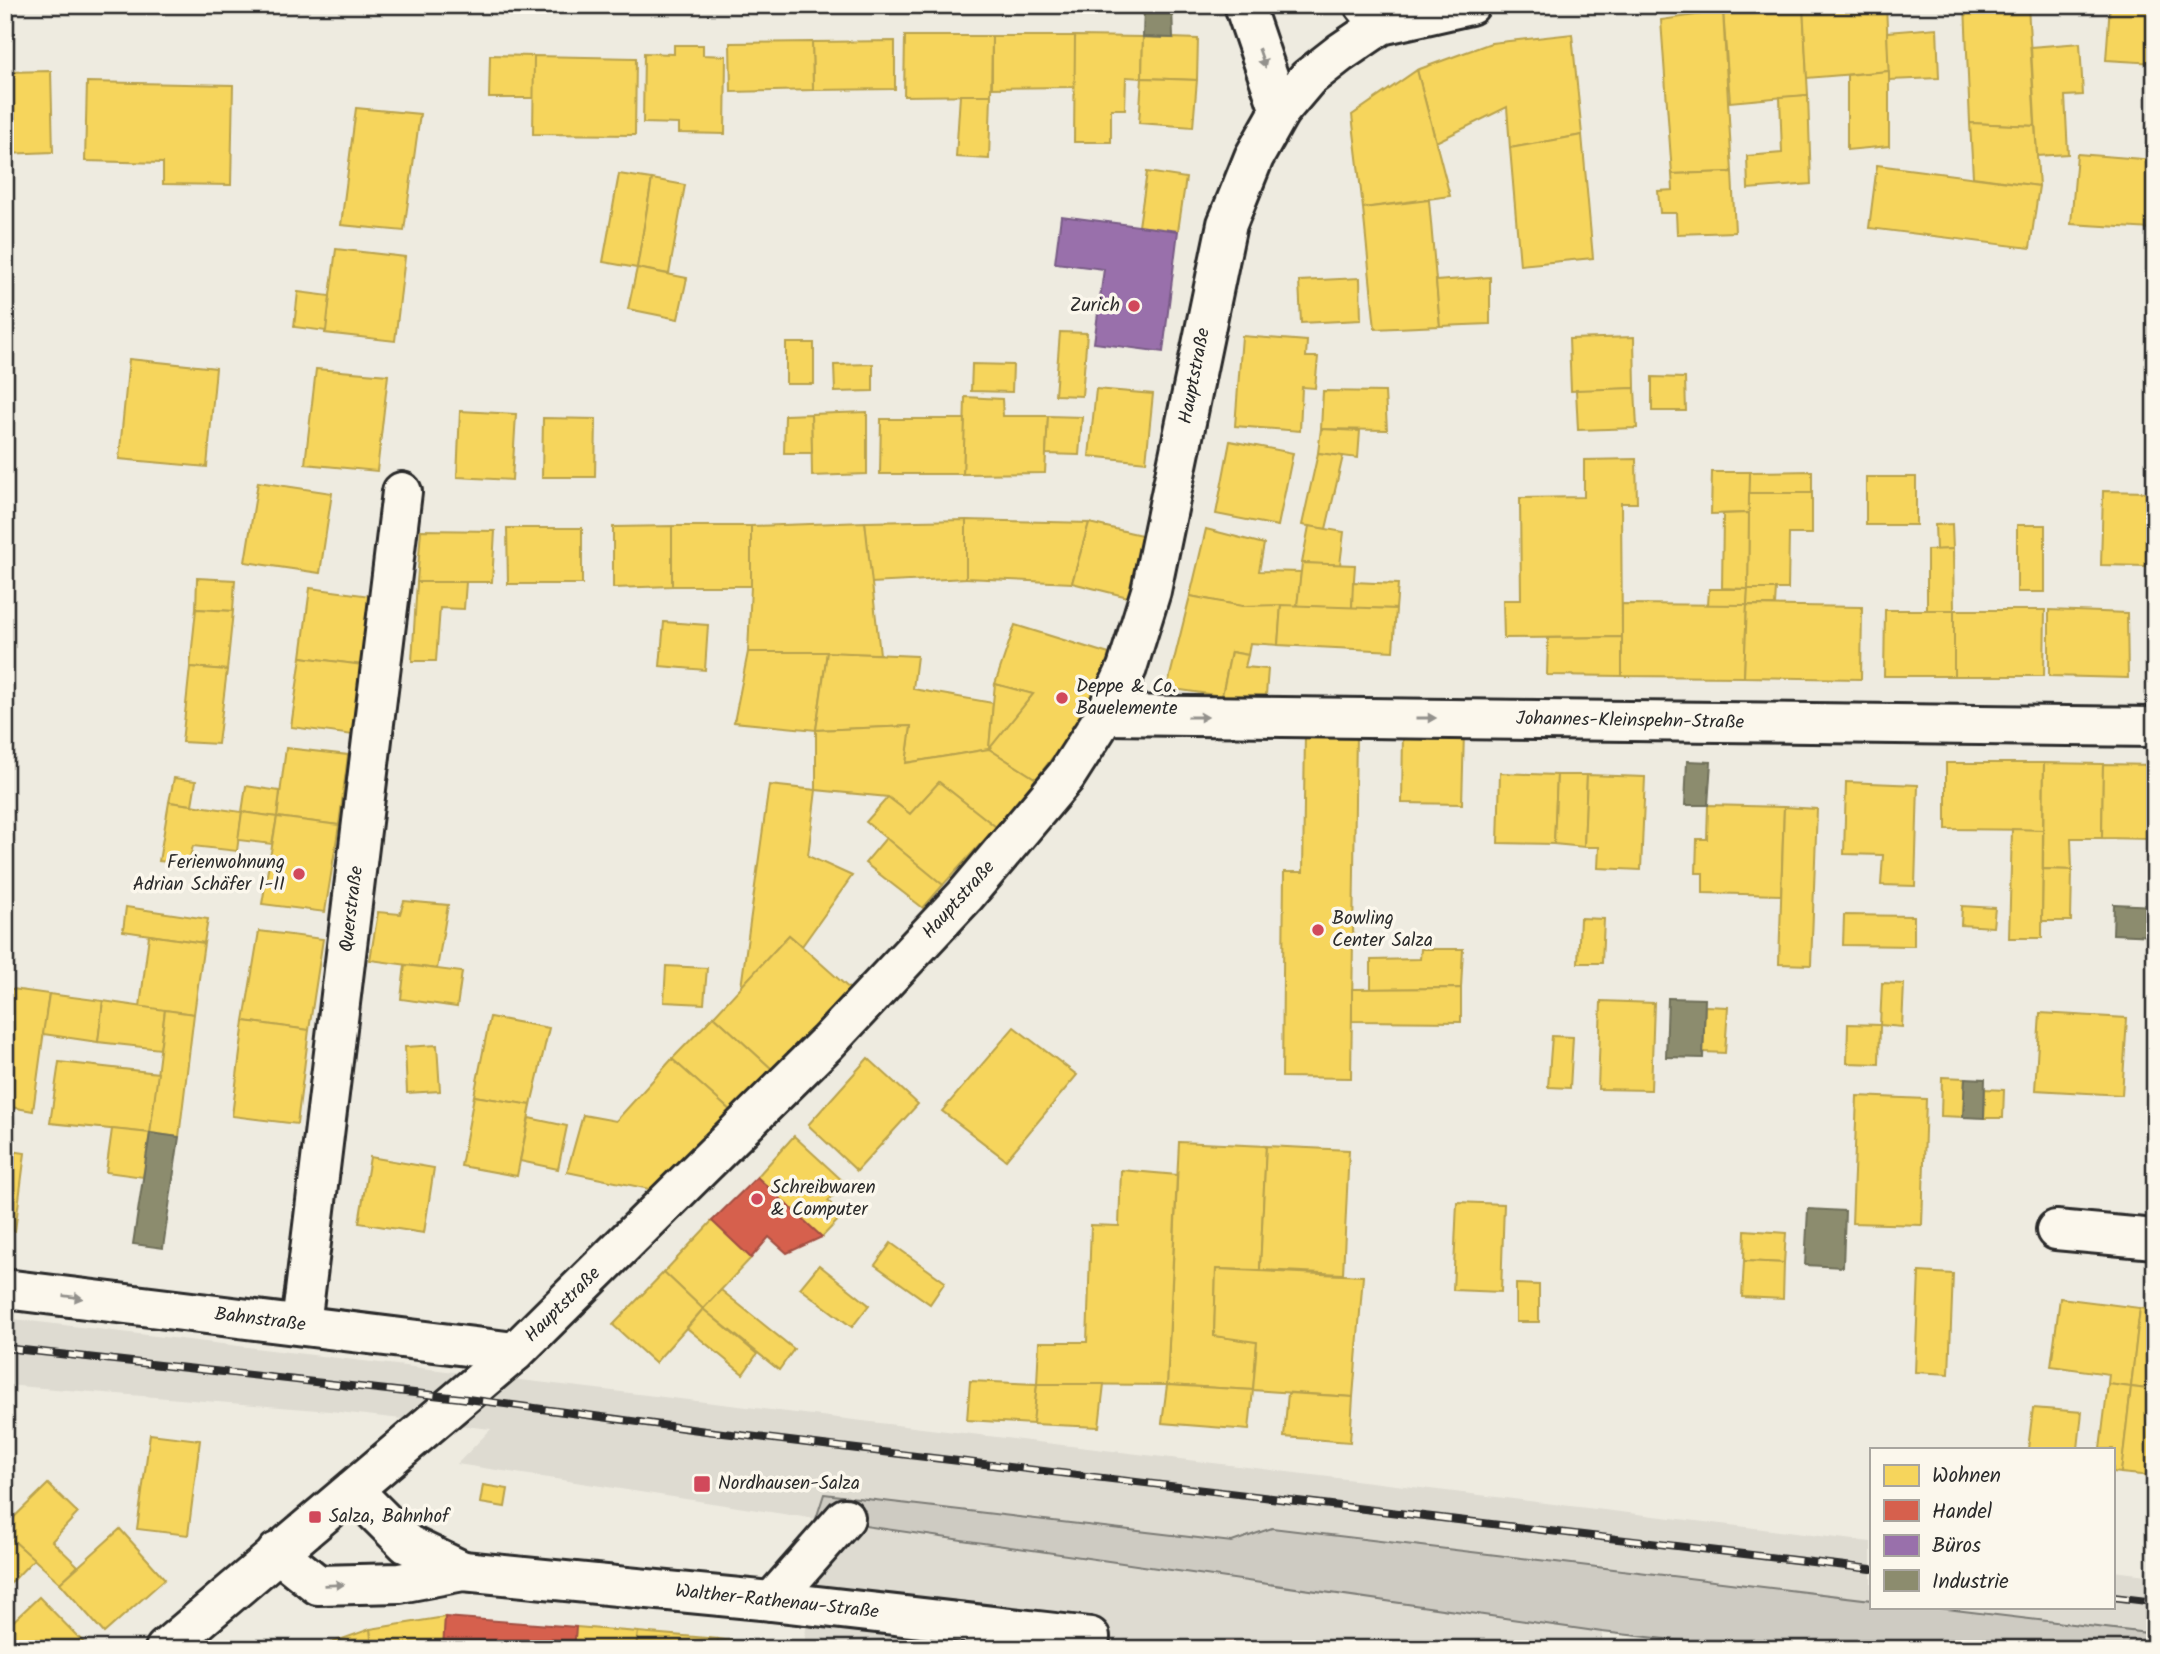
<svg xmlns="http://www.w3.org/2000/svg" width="2160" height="1654" font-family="Kalam,sans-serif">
	<rect width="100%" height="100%" fill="#eeebe0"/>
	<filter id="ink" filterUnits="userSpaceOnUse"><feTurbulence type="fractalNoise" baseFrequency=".0143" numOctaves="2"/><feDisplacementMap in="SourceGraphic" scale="14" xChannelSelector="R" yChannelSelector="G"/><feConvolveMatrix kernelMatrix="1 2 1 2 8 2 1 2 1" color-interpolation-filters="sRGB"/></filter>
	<g filter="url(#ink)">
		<g fill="#dedbd1">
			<path d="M5,1318L1871,1542V1600L1272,1528L1232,1542L817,1519L1602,1632V1649H804L816,1519L457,1464L491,1429L330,1411L5,1385Z"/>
			<path d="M2113,1571L2155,1576V1634L1930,1607H2113Z"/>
		</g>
		<path fill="#cecbc2" stroke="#7c7b76" stroke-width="2" d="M824,1494L1232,1542L1272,1528L1871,1600V1607H1930L2155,1634V1649H1756L1602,1632L816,1519Z"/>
		<g fill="#f6d55c" stroke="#b9a24d" stroke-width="2">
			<path d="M1778,5H1803L1808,95L1730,102L1723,11Z"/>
			<path d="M1803,5H1886L1889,71L1807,78Z"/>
			<path d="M1965,5H2028L2035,126L1970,123Z"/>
			<path d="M2110,5H2155V63L2106,60Z"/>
			<path d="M1723,11L1732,172L1672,174L1661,20Z"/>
			<path d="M1937,28L1939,78L1889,80L1887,32Z"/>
			<path d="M1572,34L1582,135L1510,148L1507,107L1436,142L1417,70L1491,43Z"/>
			<path d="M905,36H992L991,95L904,96Z"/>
			<path d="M992,36H1075V87L992,88Z"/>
			<path d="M1075,36L1143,37L1142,78L1126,77L1125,109H1111V142H1074Z"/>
			<path d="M1143,37L1198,39L1197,80L1142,78Z"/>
			<path d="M895,41V89L813,90L812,42Z"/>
			<path d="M812,42L813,90L731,92L730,43Z"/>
			<path d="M2080,43L2083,95L2065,96L2068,154L2037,156L2031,47Z"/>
			<path d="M674,45H703V55L726,56L725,134L679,133V124L643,123L644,53L674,54Z"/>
			<path d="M490,55L534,56V98H489Z"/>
			<path d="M534,56L636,58L635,135L533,134Z"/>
			<path d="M1417,70L1450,196L1363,208L1352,115Z"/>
			<path d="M51,71L53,152L5,154V72Z"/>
			<path d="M1889,71V146L1847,150V75Z"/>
			<path d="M1142,78L1197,80L1193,127L1139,123Z"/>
			<path d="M87,82L233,85L231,185L163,184V163L85,161Z"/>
			<path d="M960,95H991L989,159L956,157Z"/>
			<path d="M1808,95L1811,184L1748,189L1747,156L1782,153L1780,97Z"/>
			<path d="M356,108L420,114L404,231L341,225Z"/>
			<path d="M1970,123L2035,126L2039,186L1973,177Z"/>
			<path d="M1582,135L1593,258L1520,265L1510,148Z"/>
			<path d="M2077,154L2155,160V201L2152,229L2071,224Z"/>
			<path d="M1877,165L2039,186L2030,248L1869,228Z"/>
			<path d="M1147,172L1186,178L1178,231L1139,226Z"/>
			<path d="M1732,172L1735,232L1677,234L1676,213H1660L1658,191L1673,190L1672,174Z"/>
			<path d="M619,174L652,179L637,268L603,262Z"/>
			<path d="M652,179L685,185L669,274L637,268Z"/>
			<path d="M1429,200L1440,326L1375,329L1363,208Z"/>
			<path d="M336,249L405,257L395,341L325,333Z"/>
			<path d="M637,268L687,278L678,319L628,309Z"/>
			<path d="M1490,277V324L1440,326L1436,281Z"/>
			<path d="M1360,278L1361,320L1301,323L1299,281Z"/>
			<path d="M298,292L330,296L326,331L294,327Z"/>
			<path d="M1060,332L1087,333L1082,396L1055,395Z"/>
			<path d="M1242,336L1307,341L1306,357H1318L1315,388L1302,387L1300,431L1235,426Z"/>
			<path d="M1634,337L1635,388L1571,391L1569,339Z"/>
			<rect x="786" y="343" width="28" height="41"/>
			<path d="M129,359L216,368L207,467L119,459Z"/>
			<path d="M873,364V391L835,392L834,365Z"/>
			<path d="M972,364L1013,365L1012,392L971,391Z"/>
			<path d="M316,369L388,375L377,471L305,464Z"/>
			<path d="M1652,377L1685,378L1686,411H1652Z"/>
			<path d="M1635,388L1637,428L1578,430L1576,390Z"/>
			<path d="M1096,389L1153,394L1146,462L1089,456Z"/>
			<path d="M1323,391L1385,392L1387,430L1321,429Z"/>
			<path d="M965,397L1002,399L1003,416H1048L1045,473L963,474Z"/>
			<path d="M460,411L516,414L512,480L457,477Z"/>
			<path d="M867,412V474L812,476L811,414Z"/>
			<path d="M811,414L812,453H784L785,415Z"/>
			<path d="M1048,416L1082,417L1079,455L1046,454Z"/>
			<path d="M543,418L596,419L595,477H542Z"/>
			<path d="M881,419H965L963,474H880Z"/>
			<path d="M1321,429L1360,431L1358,458L1318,453Z"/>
			<path d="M1230,441L1293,453L1278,526L1216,514Z"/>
			<path d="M1318,453L1343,456L1326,529L1302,525Z"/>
			<path d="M1636,459L1637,503H1621L1622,637L1504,638L1503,600H1521L1520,498L1584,497V460Z"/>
			<path d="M1812,471V493H1749L1750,472Z"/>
			<path d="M1712,472H1750L1749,513L1711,514Z"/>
			<rect x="1866" y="477" width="50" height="48"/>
			<path d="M258,482L332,493L320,573L245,562Z"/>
			<path d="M2103,491L2148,492L2146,566L2101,565Z"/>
			<path d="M1749,493H1812V534H1789L1788,589H1748Z"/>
			<path d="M1749,513L1748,589L1722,588L1723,514Z"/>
			<path d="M966,520L1089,523L1072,583L966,578Z"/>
			<path d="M966,520V578L871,583L865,522Z"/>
			<path d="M865,522L880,654L748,652L751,586V526Z"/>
			<path d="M1089,523L1150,537L1132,598L1072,583Z"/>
			<path d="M1952,524L1953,549L1936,550L1935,525Z"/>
			<rect x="2017" y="525" width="28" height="67"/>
			<rect x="672" y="526" width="79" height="60"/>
			<path d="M672,526V586L613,588V527Z"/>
			<path d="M1309,526L1344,532L1340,565L1302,563Z"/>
			<path d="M507,528H582V584H508Z"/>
			<path d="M1206,529L1264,544L1259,571L1301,572L1297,606H1242L1190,596Z"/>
			<path d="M421,530L495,531L492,582H417Z"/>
			<path d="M1953,549L1954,610H1927V550Z"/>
			<path d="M1302,563L1355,565L1352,608L1297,606Z"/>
			<path d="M197,578L235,580L233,611L196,609Z"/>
			<path d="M417,582H466L464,609L440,608L436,661H412Z"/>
			<path d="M1353,582L1398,584L1396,609L1352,608Z"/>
			<path d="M310,588L371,596L363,665L301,657Z"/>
			<path d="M1709,589H1748L1747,605H1708Z"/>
			<path d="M1748,589H1776L1775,605H1747Z"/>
			<path d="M1190,596L1242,606L1281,605L1278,645L1250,643L1248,655L1231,652L1222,696L1167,688Z"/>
			<path d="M1622,604L1747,605L1744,677L1622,676Z"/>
			<path d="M1281,605L1396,609L1393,651L1278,645Z"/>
			<path d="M1747,605L1862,607L1861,679L1744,677Z"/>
			<path d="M196,609L233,611L227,670L190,667Z"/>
			<path d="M1885,610H1954V676H1884Z"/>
			<path d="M1954,610H2045L2044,676H1954Z"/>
			<path d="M2049,610L2127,613L2128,678L2049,676Z"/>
			<path d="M664,622L708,625L705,670L660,666Z"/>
			<path d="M1015,625L1109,654L1094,703L1036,779L989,749L1033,694L995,684Z"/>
			<path d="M1622,637V676L1547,675L1548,638Z"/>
			<path d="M748,652H827L816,730L734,722Z"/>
			<path d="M827,652L917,656L913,689L993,703L989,749L906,763L911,726L816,730Z"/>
			<path d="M1231,652L1248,655L1245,667L1268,669L1266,695L1222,696Z"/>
			<path d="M301,657L363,665L353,735L291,727Z"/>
			<path d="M190,667L227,670L218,744L182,742Z"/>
			<path d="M995,684L1033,694L989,749L993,703Z"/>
			<path d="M911,726L906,763L989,749L1036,779L996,827L939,782L910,814L888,797L816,790V730Z"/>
			<path d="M1403,731L1464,733L1462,804L1402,803Z"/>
			<path d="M1305,733H1356L1351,1078L1282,1077L1284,872H1303Z"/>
			<path d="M286,748L348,755L339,825L277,817Z"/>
			<path d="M1946,763H2044L2043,830L1946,829Z"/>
			<path d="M2044,763L2103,764L2102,838H2071L2072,870L2043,869Z"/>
			<path d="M2103,764L2155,765V839L2102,838Z"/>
			<path d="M1500,773L1557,775L1554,844L1498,843Z"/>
			<path d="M1557,775H1587L1584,847L1554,844Z"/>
			<path d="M1587,775L1645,777L1641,870L1598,868L1599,847H1584Z"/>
			<path d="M174,778L196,781L192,805L169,802Z"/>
			<path d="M939,782L996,827L943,885L866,822L888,797L910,814Z"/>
			<path d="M1846,782L1918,785L1915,886L1881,885L1883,855L1844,854Z"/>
			<path d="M769,785L816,790L808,856L852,876L802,946L789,935L741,987Z"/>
			<path d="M246,786L280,791L277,817L242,812Z"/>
			<path d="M169,802L242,812L237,851L193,846L188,864L159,861Z"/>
			<path d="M1708,805L1784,807L1781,895L1703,893V873H1696L1697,839H1707Z"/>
			<path d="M1784,807L1817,809L1811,965L1779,964Z"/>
			<path d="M242,812L277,817L272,844L238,840Z"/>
			<path d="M277,817L339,825L325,912L262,904Z"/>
			<path d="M2012,829L2043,830L2042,938H2009Z"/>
			<path d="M886,838L943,885L923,908L865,863Z"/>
			<path d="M2043,869L2072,870L2071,921H2042Z"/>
			<path d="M404,901L448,905L437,969L370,960L378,912L400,914Z"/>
			<path d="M1962,906L1995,908L1993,927L1961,925Z"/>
			<path d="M126,907L208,919L204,943L123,931Z"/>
			<path d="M1844,915L1914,916V946L1843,945Z"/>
			<path d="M1580,918L1604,919L1602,963H1578Z"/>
			<path d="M259,931L323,939L309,1030L244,1021Z"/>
			<path d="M149,935L204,943L194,1014L140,1007Z"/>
			<path d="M789,935L852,991L774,1071L714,1016Z"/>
			<path d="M1421,949H1463L1461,988L1371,989V960L1420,959Z"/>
			<path d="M405,965L462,972L457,1007L401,999Z"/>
			<path d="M666,966L707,968L704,1004L664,1002Z"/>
			<path d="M1882,983L1904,984L1902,1027L1880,1025Z"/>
			<path d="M5,988L49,994L33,1111L5,1106Z"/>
			<path d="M1461,988V1022L1352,1021V989Z"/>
			<path d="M49,994L103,1001L98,1042L43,1034Z"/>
			<path d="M103,1001L165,1010L160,1049L98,1042Z"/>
			<path d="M1601,1001L1654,1003L1651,1090L1598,1089Z"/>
			<path d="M1705,1006L1728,1007L1725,1053L1703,1052Z"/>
			<path d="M165,1010L194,1014L179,1137L150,1133Z"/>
			<path d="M2040,1013L2127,1018L2122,1095L2035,1090Z"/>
			<path d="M714,1016L774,1071L733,1113L672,1059Z"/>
			<path d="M490,1017L549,1028L531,1105L474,1096Z"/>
			<path d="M244,1021L309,1030L297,1124L232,1116Z"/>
			<path d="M1848,1024L1880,1025L1879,1064L1847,1063Z"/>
			<path d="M1014,1027L1077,1075L1006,1160L942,1111Z"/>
			<path d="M1552,1036L1573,1037L1570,1088L1548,1087Z"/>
			<path d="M437,1045L440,1091L407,1093L405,1047Z"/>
			<path d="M868,1058L918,1104L857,1171L808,1125Z"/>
			<path d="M672,1059L733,1113L654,1190L567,1172L583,1115L616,1121Z"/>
			<path d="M59,1062L158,1073L150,1133L50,1123Z"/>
			<path d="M1942,1077L1965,1078L1963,1117L1941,1116Z"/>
			<path d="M1985,1089L2004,1090L2003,1118H1984Z"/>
			<path d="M474,1096L531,1105L517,1176L461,1166Z"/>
			<path d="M1857,1096L1926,1099L1922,1225L1852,1223Z"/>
			<path d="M529,1118L567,1126L558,1169L520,1161Z"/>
			<path d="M112,1129L150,1133L143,1177L106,1172Z"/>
			<path d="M794,1136L845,1183L828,1201L843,1215L822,1237L757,1177Z"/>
			<path d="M1179,1142L1266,1146L1260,1270L1216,1269L1214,1336L1257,1342L1253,1390L1167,1385Z"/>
			<path d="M1266,1146L1349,1150L1343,1274L1260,1270Z"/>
			<path d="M5,1150L25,1153L15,1231L5,1230Z"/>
			<path d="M370,1157L434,1168L424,1233L359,1223Z"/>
			<path d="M1121,1170L1177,1175L1167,1385L1037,1384L1039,1342H1087L1091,1225L1119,1226Z"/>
			<path d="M1457,1202L1504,1204L1501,1292L1453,1290Z"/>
			<path d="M712,1221L751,1258L703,1309L664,1272Z"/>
			<path d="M1745,1230L1786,1233L1784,1263L1744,1261Z"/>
			<path d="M891,1243L945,1282L930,1304L875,1265Z"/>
			<path d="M1744,1261L1784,1263L1783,1299L1742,1297Z"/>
			<path d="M819,1265L869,1305L852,1327L800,1288Z"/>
			<path d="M1216,1269L1363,1276L1353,1397L1253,1390L1257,1342L1214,1336Z"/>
			<path d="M664,1272L703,1309L655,1363L613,1325Z"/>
			<path d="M1919,1272L1953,1274L1949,1374L1915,1372Z"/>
			<path d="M1516,1284L1539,1285V1322H1516Z"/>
			<path d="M721,1290L794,1349L779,1370L703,1309Z"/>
			<path d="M2060,1298L2140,1308L2131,1387L2108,1384L2109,1374L2051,1366Z"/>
			<path d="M2140,1308L2155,1310V1390L2131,1387Z"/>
			<path d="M703,1309L757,1354L743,1374L687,1328Z"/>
			<path d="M970,1381L1037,1384L1033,1424L967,1420Z"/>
			<path d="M1037,1384H1104L1099,1427L1033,1424Z"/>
			<path d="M2108,1384L2131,1387L2121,1473L2113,1472V1449H2100Z"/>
			<path d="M1167,1385L1253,1390L1249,1430L1162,1423Z"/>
			<path d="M2131,1387L2155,1390V1440L2151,1476L2121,1473Z"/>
			<path d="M1288,1393L1353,1397L1350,1442L1284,1437Z"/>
			<path d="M2033,1408L2082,1412L2078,1449H2028Z"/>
			<path d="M150,1434L200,1440L188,1535L137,1529Z"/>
			<path d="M48,1484L78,1513L52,1541L78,1566L60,1583L5,1533V1526Z"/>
			<path d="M483,1485L508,1489L505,1507L480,1503Z"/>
			<path d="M120,1529L165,1579L104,1633L60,1583Z"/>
			<path d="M5,1533L34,1559L8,1586L5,1584Z"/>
			<path d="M39,1597L85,1644L80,1649H5V1629Z"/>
			<path d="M445,1617L443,1649H372L370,1629Z"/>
			<path d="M576,1627L638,1632L636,1649H574Z"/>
			<path d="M370,1629L372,1649H314Z"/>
			<path d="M638,1632L718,1639L717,1649H636Z"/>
			<path d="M718,1639L792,1649H717Z"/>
		</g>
		<g fill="#d6604d" stroke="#a35043" stroke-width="2">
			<path d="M757,1177L822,1237L787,1253L769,1237L751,1258L712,1221Z"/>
			<path d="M445,1617L576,1627L574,1649H443Z"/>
			<path d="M1203,1642L1401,1647L1402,1649H1197Z"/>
		</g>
		<path fill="#9970ab" stroke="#785b85" stroke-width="2" d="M1061,216L1178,231L1163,352L1094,343L1104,269L1055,263Z"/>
		<g fill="#8c8c6e" stroke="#6f6f5a" stroke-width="2">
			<path d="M1144,5H1172L1173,38L1143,37Z"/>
			<path d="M1687,761L1711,762L1708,805H1685Z"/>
			<path d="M2114,904L2155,906V936L2113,934Z"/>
			<path d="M1668,998L1705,999L1703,1058L1666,1057Z"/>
			<path d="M1965,1078L1985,1079L1984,1118L1963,1117Z"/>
			<path d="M150,1133L179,1137L163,1248L133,1244Z"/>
			<path d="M1808,1209L1845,1211L1843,1267L1805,1265Z"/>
		</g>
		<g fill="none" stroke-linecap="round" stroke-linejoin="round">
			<defs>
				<g id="minor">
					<path d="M1244,5L1280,111"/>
					<path d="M1364,5L1381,25"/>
					<path d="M1105,715L2155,727"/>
					<path d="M2056,1230L2155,1239"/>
					<path d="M5,1289L515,1352"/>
					<path d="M301,1325L402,492"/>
					<path d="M353,1490L407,1544L463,1571"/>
					<path d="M277,1552L318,1585L400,1583L463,1571L772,1601L1090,1637L1089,1649"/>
					<path d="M772,1601L845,1518"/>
				</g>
				<path id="tertiary" d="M165,1649L515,1352L827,1043L965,896L1066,776L1105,715L1127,668L1151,591L1227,224L1254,157L1280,111L1308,78L1340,53L1381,25L1470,5"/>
			</defs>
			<use href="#minor" stroke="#2b2b2b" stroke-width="44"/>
			<use href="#tertiary" stroke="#2b2b2b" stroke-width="44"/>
			<use href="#minor" stroke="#fbf7ec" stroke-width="38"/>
			<use href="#tertiary" stroke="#fbf7ec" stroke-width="38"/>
			<defs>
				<g id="rail">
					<path d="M5,1348L460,1398L706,1431L1871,1569"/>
					<path d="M2113,1597L2155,1602"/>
				</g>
			</defs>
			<use href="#rail" stroke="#2b2b2b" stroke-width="8"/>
			<use href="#rail" stroke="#fbf7ec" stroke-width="5" stroke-dasharray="16" stroke-linecap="butt"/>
		</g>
		<defs><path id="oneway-solid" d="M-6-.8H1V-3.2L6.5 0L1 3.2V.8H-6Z" transform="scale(1.75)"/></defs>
		<g fill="#93918c">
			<use href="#oneway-solid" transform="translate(1262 58) rotate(71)"/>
			<use href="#oneway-solid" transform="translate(1198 717)"/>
			<use href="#oneway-solid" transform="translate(1426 718)"/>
			<use href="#oneway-solid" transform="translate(73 1297) rotate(7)"/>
			<use href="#oneway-solid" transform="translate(334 1585) rotate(-2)"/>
		</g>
	</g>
	<g fill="#d1495b" stroke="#fbf7ec" stroke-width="2.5">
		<circle cx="1134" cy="306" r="7"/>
		<circle cx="1062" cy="698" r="7"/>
		<circle cx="299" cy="874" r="7"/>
		<circle cx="1318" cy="930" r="7"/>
		<circle cx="757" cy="1199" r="7"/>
		<rect x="693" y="1475" width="18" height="18" rx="3.5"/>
		<rect x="308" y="1510" width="14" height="14" rx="3.5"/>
	</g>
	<g text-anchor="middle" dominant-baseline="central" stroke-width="7" stroke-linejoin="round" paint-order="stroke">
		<g font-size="19" fill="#2b2b2b" stroke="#fbf7ec" text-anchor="start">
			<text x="1120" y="306" text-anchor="end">Zurich</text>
			<text x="1076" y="687">Deppe &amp; Co.<tspan x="1076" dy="22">Bauelemente</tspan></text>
			<text x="285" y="863" text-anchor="end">Ferienwohnung<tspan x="285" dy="22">Adrian Schäfer I-II</tspan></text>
			<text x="1332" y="919">Bowling<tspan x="1332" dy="22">Center Salza</tspan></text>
			<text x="771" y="1188">Schreibwaren<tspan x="771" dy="22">&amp; Computer</tspan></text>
			<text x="718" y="1484">Nordhausen-Salza</text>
			<text x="329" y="1517">Salza, Bahnhof</text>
		</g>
		<g font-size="19" fill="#2b2b2b" stroke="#fbf7ec">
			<text transform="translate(1195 376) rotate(-79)">Hauptstraße</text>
			<text transform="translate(1630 721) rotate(1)">Johannes-Kleinspehn-Straße</text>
			<text transform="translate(959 900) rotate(-48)">Hauptstraße</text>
			<text transform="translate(352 909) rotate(-83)">Querstraße</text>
			<text transform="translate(563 1305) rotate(-45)">Hauptstraße</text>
			<text transform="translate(260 1320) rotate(7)">Bahnstraße</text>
			<text transform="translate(777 1602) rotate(6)">Walther-Rathenau-Straße</text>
		</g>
	</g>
	<rect width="2160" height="1654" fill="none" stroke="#fbf7ec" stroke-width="28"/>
	<rect x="14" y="14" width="2132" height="1626" fill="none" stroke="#2b2b2b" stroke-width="2.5" filter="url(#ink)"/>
	<rect x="1870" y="1448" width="245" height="161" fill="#fbf7ec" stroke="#a8a59f" stroke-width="2"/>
	<rect x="1884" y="1465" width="35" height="21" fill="#f6d55c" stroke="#a8a59f" stroke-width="2"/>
	<text x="1932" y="1482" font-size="21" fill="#2b2b2b">Wohnen</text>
	<rect x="1884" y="1500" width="35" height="21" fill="#d6604d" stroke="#a8a59f" stroke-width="2"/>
	<text x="1932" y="1518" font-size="21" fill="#2b2b2b">Handel</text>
	<rect x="1884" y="1535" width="35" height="21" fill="#9970ab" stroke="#a8a59f" stroke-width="2"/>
	<text x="1932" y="1552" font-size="21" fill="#2b2b2b">Büros</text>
	<rect x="1884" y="1570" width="35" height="21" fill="#8c8c6e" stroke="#a8a59f" stroke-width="2"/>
	<text x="1932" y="1588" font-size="21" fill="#2b2b2b">Industrie</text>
</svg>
